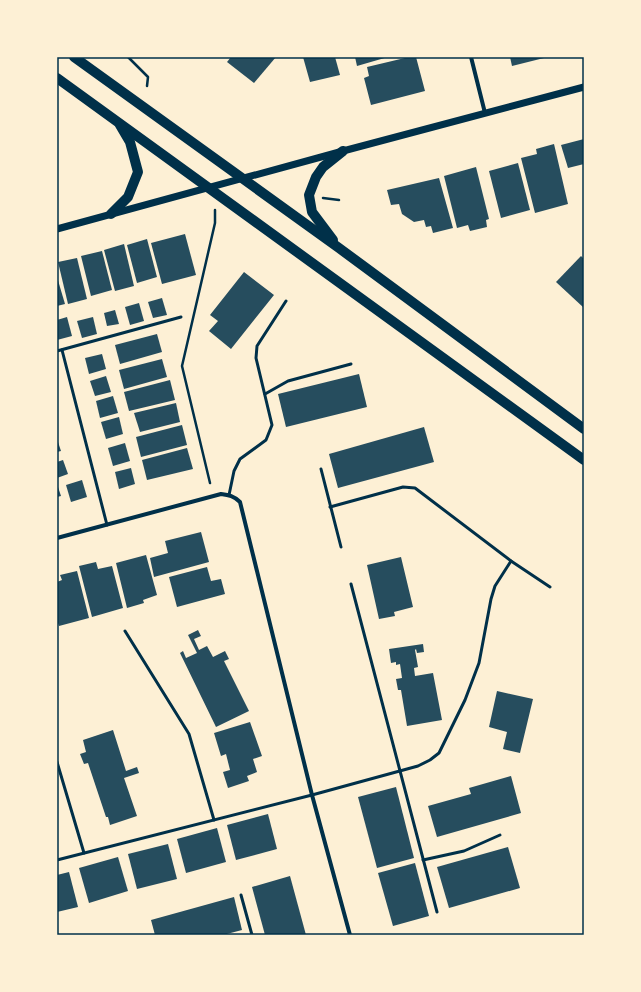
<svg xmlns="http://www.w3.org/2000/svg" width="641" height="992" font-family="Arial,sans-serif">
	<rect width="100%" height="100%" fill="#fdf0d5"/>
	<g fill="#264d5e">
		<path d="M231,57H276L254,83L227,62Z"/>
		<path d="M303,57H335L340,75L310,82Z"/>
		<path d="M355,57H388L357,66Z"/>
		<path d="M409,57H416L425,91L371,105L364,78L369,76L367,67Z"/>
		<path d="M510,57H544V58L512,66Z"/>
		<path d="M584,139V164L568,168L561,145Z"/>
		<path d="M554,144L568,204L535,213L521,158L537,154L536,149Z"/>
		<path d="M518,163L530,210L501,218L489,171Z"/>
		<path d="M476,167L489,219L486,220L487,227L470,231L468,225L457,228L444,176Z"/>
		<path d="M439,178L453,228L433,233L431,226L426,227L424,220L414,222L402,214L399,204L391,205L387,190Z"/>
		<path d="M185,234L196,275L162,284L151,243Z"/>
		<path d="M147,239L157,277L137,283L127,245Z"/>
		<path d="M124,244L134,286L115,291L104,250Z"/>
		<path d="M102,251L112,290L91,296L81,256Z"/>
		<path d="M581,256L584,259V308L556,282Z"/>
		<path d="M77,258L87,299L68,304L58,262Z"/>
		<path d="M244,272L274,295L231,349L209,331L218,321L210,315Z"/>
		<path d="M57,277L65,304L57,306Z"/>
		<path d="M162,298L167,315L153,318L148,302Z"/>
		<path d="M139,303L144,321L130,325L125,307Z"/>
		<path d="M115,310L119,324L107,326L104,313Z"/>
		<path d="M67,317L72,336L57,340V320Z"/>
		<path d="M93,317L97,334L82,338L77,321Z"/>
		<path d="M157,334L162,352L120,364L115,345Z"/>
		<path d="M102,354L106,369L89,374L85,358Z"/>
		<path d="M162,359L167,377L124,389L119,370Z"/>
		<path d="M359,374L367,407L286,427L278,394Z"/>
		<path d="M106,376L111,392L95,396L90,381Z"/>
		<path d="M170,380L175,400L129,411L124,392Z"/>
		<path d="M113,396L118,413L100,418L96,401Z"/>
		<path d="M176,403L180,422L140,432L134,413Z"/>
		<path d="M119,417L123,434L106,439L101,422Z"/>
		<path d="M182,425L187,445L141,457L136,437Z"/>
		<path d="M424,427L434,462L338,488L329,454Z"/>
		<path d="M57,439L61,451L57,452Z"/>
		<path d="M125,443L130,461L113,466L108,448Z"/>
		<path d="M187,448L193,469L147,480L142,460Z"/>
		<path d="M63,460L68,474L57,478V462Z"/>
		<path d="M131,468L135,484L119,489L115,472Z"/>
		<path d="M82,480L87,497L71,502L66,485Z"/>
		<path d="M57,484L61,496L57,497Z"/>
		<path d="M201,532L209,562L154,577L150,558L168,553L165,541Z"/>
		<path d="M146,555L157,595L143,600L144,603L127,608L116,563Z"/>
		<path d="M401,557L413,607L394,612L395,616L379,619L367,565Z"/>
		<path d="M96,562L98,569L112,566L123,608L92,617L79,566Z"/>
		<path d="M207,567L211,581L221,579L225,594L177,607L169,577Z"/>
		<path d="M77,571L89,618L59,626L57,620V582L62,580L60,575Z"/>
		<path d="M198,630L201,636L194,639L199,650L207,646L213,657L225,651L229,659L224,661L249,711L216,727L180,653L183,651L186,658L197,653L188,635Z"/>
		<path d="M423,644L424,652L417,653L416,649L415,650L418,667L414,668L415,676L433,673L442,720L407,726L401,690H398L396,679L402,678L400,664L396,665V662L391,663L389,649Z"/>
		<path d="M497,691L533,699L520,753L503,749L507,732L489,727Z"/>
		<path d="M250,722L262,756L253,759L257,772L247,776L249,781L228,788L223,772L230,770L226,754L221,756L214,733Z"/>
		<path d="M113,730L126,771L137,767L139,773L124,778L137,816L110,825L108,817H106L88,763L84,764L80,754L86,752L83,740Z"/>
		<path d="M511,776L521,813L437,837L428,806L471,794L469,788Z"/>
		<path d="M396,787L414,858L377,868L358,797Z"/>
		<path d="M268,814L277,849L236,860L227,825Z"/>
		<path d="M217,828L226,862L186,873L177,839Z"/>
		<path d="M168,844L177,879L137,889L128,854Z"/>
		<path d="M508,847L520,888L449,908L437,867Z"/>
		<path d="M118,857L128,891L89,903L79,868Z"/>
		<path d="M415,863L429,916L393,926L378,873Z"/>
		<path d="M69,872L78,907L57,912V875Z"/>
		<path d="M290,876L306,935H265L252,887Z"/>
		<path d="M234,897L242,930L223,935H155L151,920Z"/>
	</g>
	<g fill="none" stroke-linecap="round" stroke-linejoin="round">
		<g stroke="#003049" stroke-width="2.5">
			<path d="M128,57L148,77L147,86"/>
			<path d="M323,198L339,200"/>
			<path d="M210,483L182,366L215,223V210"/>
		</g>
		<g stroke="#003049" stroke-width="3">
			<path d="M62,350L107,525"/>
			<path d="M57,351L181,317"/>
			<path d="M265,394L288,381L351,364"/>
			<path d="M321,469L341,547"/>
			<path d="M229,495L234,471L240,459L266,440L272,425L256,358L257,346L286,301"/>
			<path d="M330,507L403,487L415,488L511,561L550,587"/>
			<path d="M351,584L437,912"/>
			<path d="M125,631L189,734L214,820"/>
			<path d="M57,762L84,853"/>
			<path d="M57,860L312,795L418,766L430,760L439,753L465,700L479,663L491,599L495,586L511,561"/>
			<path d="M423,860L464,851L500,835"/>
			<path d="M241,895L252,935"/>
		</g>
		<g stroke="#003049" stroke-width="4">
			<path d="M471,57L485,113"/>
			<path d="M57,538L221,494C229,495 234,496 240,502L312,795L350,935"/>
		</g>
		<path stroke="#003049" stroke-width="7" d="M57,229L343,151L584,87"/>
		<g stroke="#003049" stroke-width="10">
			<path d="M74,57L339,248L584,429"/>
			<path d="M57,78L584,460"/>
			<path d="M111,214L128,197L138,172L130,142L120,125"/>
			<path d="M333,240L312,212L309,195L316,177L323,167L343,151"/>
		</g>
	</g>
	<rect width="641" height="992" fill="none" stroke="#fdf0d5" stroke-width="116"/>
	<rect x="58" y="58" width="525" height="876" fill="none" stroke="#003049" stroke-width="1.5"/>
</svg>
